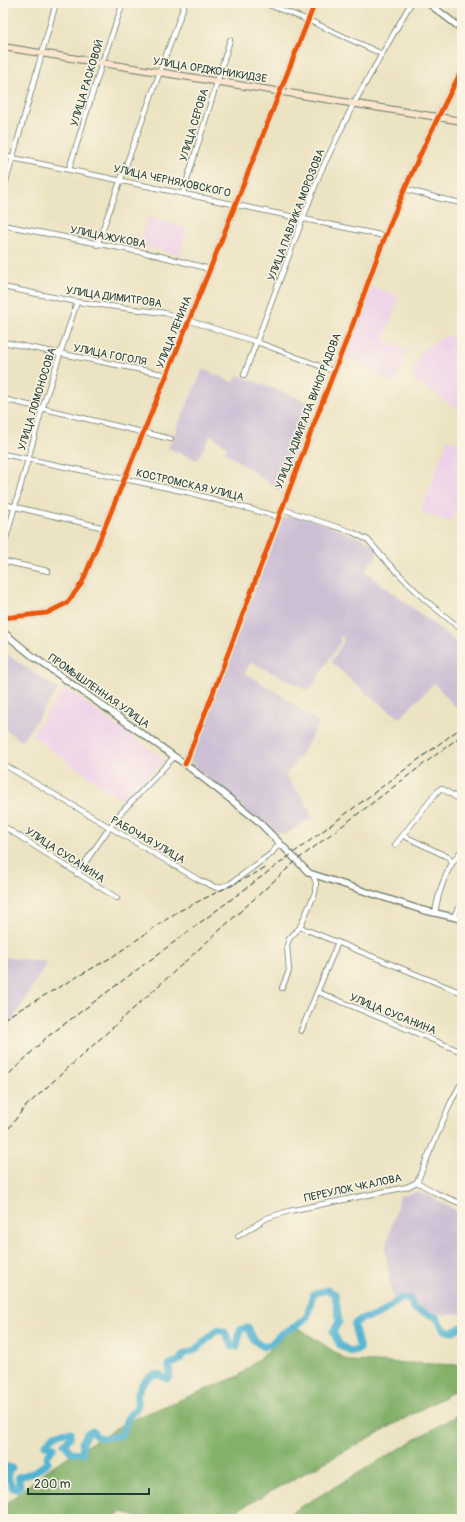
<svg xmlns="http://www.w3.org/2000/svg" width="465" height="1522" font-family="Pangolin,sans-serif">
	<rect width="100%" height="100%" fill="#fcf5e5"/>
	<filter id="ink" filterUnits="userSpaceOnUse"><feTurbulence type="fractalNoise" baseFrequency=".025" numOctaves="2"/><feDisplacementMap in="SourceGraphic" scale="8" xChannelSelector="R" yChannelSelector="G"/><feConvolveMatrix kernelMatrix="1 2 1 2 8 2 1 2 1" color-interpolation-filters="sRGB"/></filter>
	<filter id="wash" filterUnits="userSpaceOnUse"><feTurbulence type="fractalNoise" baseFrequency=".012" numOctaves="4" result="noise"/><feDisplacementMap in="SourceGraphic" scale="16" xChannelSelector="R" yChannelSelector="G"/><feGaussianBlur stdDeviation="0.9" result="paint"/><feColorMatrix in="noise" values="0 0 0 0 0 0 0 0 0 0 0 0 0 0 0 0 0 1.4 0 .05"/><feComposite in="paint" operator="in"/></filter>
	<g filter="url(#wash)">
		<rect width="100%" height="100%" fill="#ece3c2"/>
		<g fill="#edd1e9">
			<path d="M147,217L187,228L180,255L139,245Z"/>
			<path d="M370,286L399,296L384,340L408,349L394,383L373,375L370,366L344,356Z"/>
			<path d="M449,336L462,339V411L419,384L413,378L412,372L424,348L442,338Z"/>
			<path d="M448,439L462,445V501L450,522L421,511Z"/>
			<path d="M65,688L164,760L125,803L31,735Z"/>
		</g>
		<g fill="#ccbfd4">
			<path d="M203,369L234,383L238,375L313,404L280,491L225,452L227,447L211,435L197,460L168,448Z"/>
			<path d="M296,514L364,539L379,549L375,559H373L365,571L462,646V699L455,707L434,683L400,718L367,694L331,662L344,641L340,635V643L309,691L251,662L245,673L277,692L319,723L300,757L285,776L304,799L312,817L286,834L271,831L189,762L282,519Z"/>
			<path d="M8,655L58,689L22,741L3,728V662Z"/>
			<path d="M3,957L47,962L3,1037Z"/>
			<path d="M416,1192L430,1196L462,1214V1313L443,1315L393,1300L385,1250L400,1196Z"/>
		</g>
		<g fill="#83b16a" stroke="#51774f">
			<path d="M296,1326L348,1361L462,1365V1387L221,1519H142L122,1512L111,1519H3V1502L7,1503L51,1467L128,1421L239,1376Z"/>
			<path d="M462,1412V1519H280Z"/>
		</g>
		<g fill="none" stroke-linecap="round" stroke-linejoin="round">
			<path stroke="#53b4d1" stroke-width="7" d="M3,1468L5,1466L12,1468L8,1471L9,1480L13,1488L17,1489L20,1486L18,1477L33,1473L48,1462L47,1456L54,1447L45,1445C52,1436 58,1432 70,1432V1438L64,1444L71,1452L83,1453L82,1443L87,1433L93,1431L96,1436L102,1438L120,1436C126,1427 123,1426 127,1419C129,1414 135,1412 137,1407C138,1404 137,1400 137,1397C140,1383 152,1368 167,1379L170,1377L169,1365L180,1360L182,1355L194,1351L217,1330L225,1332L232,1346L237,1347L240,1330L248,1327L254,1340L263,1347L271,1344L281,1334L296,1326L307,1317L313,1294L327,1290L335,1294L339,1322L333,1332L340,1345L351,1352L360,1349L354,1325C362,1316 363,1320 374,1316C384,1313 392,1305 401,1298L410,1299L414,1309L436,1317L444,1330L451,1332L462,1327"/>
		</g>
	</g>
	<g filter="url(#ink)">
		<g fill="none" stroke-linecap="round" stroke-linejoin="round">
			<defs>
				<g id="minor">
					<path d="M264,3L308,20L382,54"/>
					<path d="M3,156L385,236"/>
					<path d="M69,169L102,63L123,3"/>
					<path d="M405,189L442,199L462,203"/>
					<path d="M3,192L56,3"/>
					<path d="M183,193L230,40"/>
					<path d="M3,225L156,255L210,269"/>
					<path d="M97,245L185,3"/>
					<path d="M3,287L77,302L165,313L257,342L333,371"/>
					<path d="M3,342L167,375"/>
					<path d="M244,375L320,173L353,105L411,3"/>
					<path d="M3,399L171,439"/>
					<path d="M3,454L187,492L279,517"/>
					<path d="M3,504L105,528"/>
					<path d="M282,509L352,532L368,540L387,562L424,599L462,630"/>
					<path d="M3,549L42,409L77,302"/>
					<path d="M3,561L48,571"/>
					<path d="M3,764L199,880L217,888L230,884L272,853L280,842"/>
					<path d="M3,826L117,898"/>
					<path d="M404,836L448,857L452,862"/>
					<path d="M395,845L437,792L441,788L462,801"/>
					<path d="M77,874L117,817L174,757"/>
					<path d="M435,913C439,889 446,868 462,850"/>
					<path d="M454,916L462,901"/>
					<path d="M300,927L462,993"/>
					<path d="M282,988L289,971L287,945L289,939L300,927L315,893L316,883L313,875"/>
					<path d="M318,992L462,1052"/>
					<path d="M301,1031L338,942"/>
					<path d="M417,1182L436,1193L462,1204"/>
					<path d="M238,1236L267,1218L289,1211L407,1187L417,1182L451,1102L462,1082"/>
				</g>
				<g id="tertiary">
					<path d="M428,3L462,29"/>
					<path d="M3,618L47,613L67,603L82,583L210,269L315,3"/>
					<path d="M3,632L35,658L185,764L257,820L309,873L422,910L462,919"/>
					<path d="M185,764C243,620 293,473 351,329C363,298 373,267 385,237C407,180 434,124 462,70"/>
				</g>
				<path id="secondary" d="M3,47L462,121"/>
			</defs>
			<use href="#minor" stroke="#677766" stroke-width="6"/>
			<use href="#tertiary" stroke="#677766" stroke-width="8"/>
			<use href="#secondary" stroke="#677766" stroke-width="8"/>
			<use href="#minor" stroke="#fff" stroke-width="4.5"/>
			<use href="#tertiary" stroke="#fff" stroke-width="5.5"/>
			<use href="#secondary" stroke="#fbe5cf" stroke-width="6"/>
			<g stroke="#1f3d34" stroke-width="1" stroke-dasharray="6 3" stroke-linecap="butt">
				<path d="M3,1019L112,957L177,912L266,868"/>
				<path d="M3,1080L47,1037L462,727"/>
				<path d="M3,1136L24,1108L297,860L462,735"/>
			</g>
			<defs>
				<g id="cycleway">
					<path d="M3,618L47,613L67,603L82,583L210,269L315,3"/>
					<path d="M185,764C243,620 293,473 351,329C363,298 373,267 385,237C407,180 434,124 462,70"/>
				</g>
			</defs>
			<use href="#cycleway" stroke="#fcf5e5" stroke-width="8"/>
			<use href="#cycleway" stroke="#e8590c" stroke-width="5"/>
		</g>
	</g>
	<g text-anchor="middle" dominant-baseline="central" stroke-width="3" stroke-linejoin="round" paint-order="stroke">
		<g font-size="11" fill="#1f3d34" stroke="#fcf5e5">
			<text transform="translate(210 70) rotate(9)">УЛИЦА ОРДЖОНИКИДЗЕ</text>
			<text transform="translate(87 83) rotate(-73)">УЛИЦА РАСКОВОЙ</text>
			<text transform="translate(194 125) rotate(-73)">УЛИЦА СЕРОВА</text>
			<text transform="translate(172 181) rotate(12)">УЛИЦА ЧЕРНЯХОВСКОГО</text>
			<text transform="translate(296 215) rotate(-69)">УЛИЦА ПАВЛИКА МОРОЗОВА</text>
			<text transform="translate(108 237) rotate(11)">УЛИЦА ЖУКОВА</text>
			<text transform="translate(114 297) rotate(8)">УЛИЦА ДИМИТРОВА</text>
			<text transform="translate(174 332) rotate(-68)">УЛИЦА ЛЕНИНА</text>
			<text transform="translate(110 355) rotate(11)">УЛИЦА ГОГОЛЯ</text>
			<text transform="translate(37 399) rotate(-73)">УЛИЦА ЛОМОНОСОВА</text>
			<text transform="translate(308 411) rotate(-69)">УЛИЦА АДМИРАЛА ВИНОГРАДОВА</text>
			<text transform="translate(190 485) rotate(13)">КОСТРОМСКАЯ УЛИЦА</text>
			<text transform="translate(99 691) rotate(35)">ПРОМЫШЛЕННАЯ УЛИЦА</text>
			<text transform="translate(148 840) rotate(30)">РАБОЧАЯ УЛИЦА</text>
			<text transform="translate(65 855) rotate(33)">УЛИЦА СУСАНИНА</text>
			<text transform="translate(393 1014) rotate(22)">УЛИЦА СУСАНИНА</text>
			<text transform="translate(353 1188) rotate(-12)">ПЕРЕУЛОК ЧКАЛОВА</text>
		</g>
	</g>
	<rect width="465" height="1522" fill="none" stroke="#fcf5e5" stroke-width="16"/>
	<path d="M28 1488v6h121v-6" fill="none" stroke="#1f3d34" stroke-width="2"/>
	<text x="34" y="1488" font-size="12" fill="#1f3d34" stroke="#fcf5e5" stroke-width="3" paint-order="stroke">200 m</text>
</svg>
